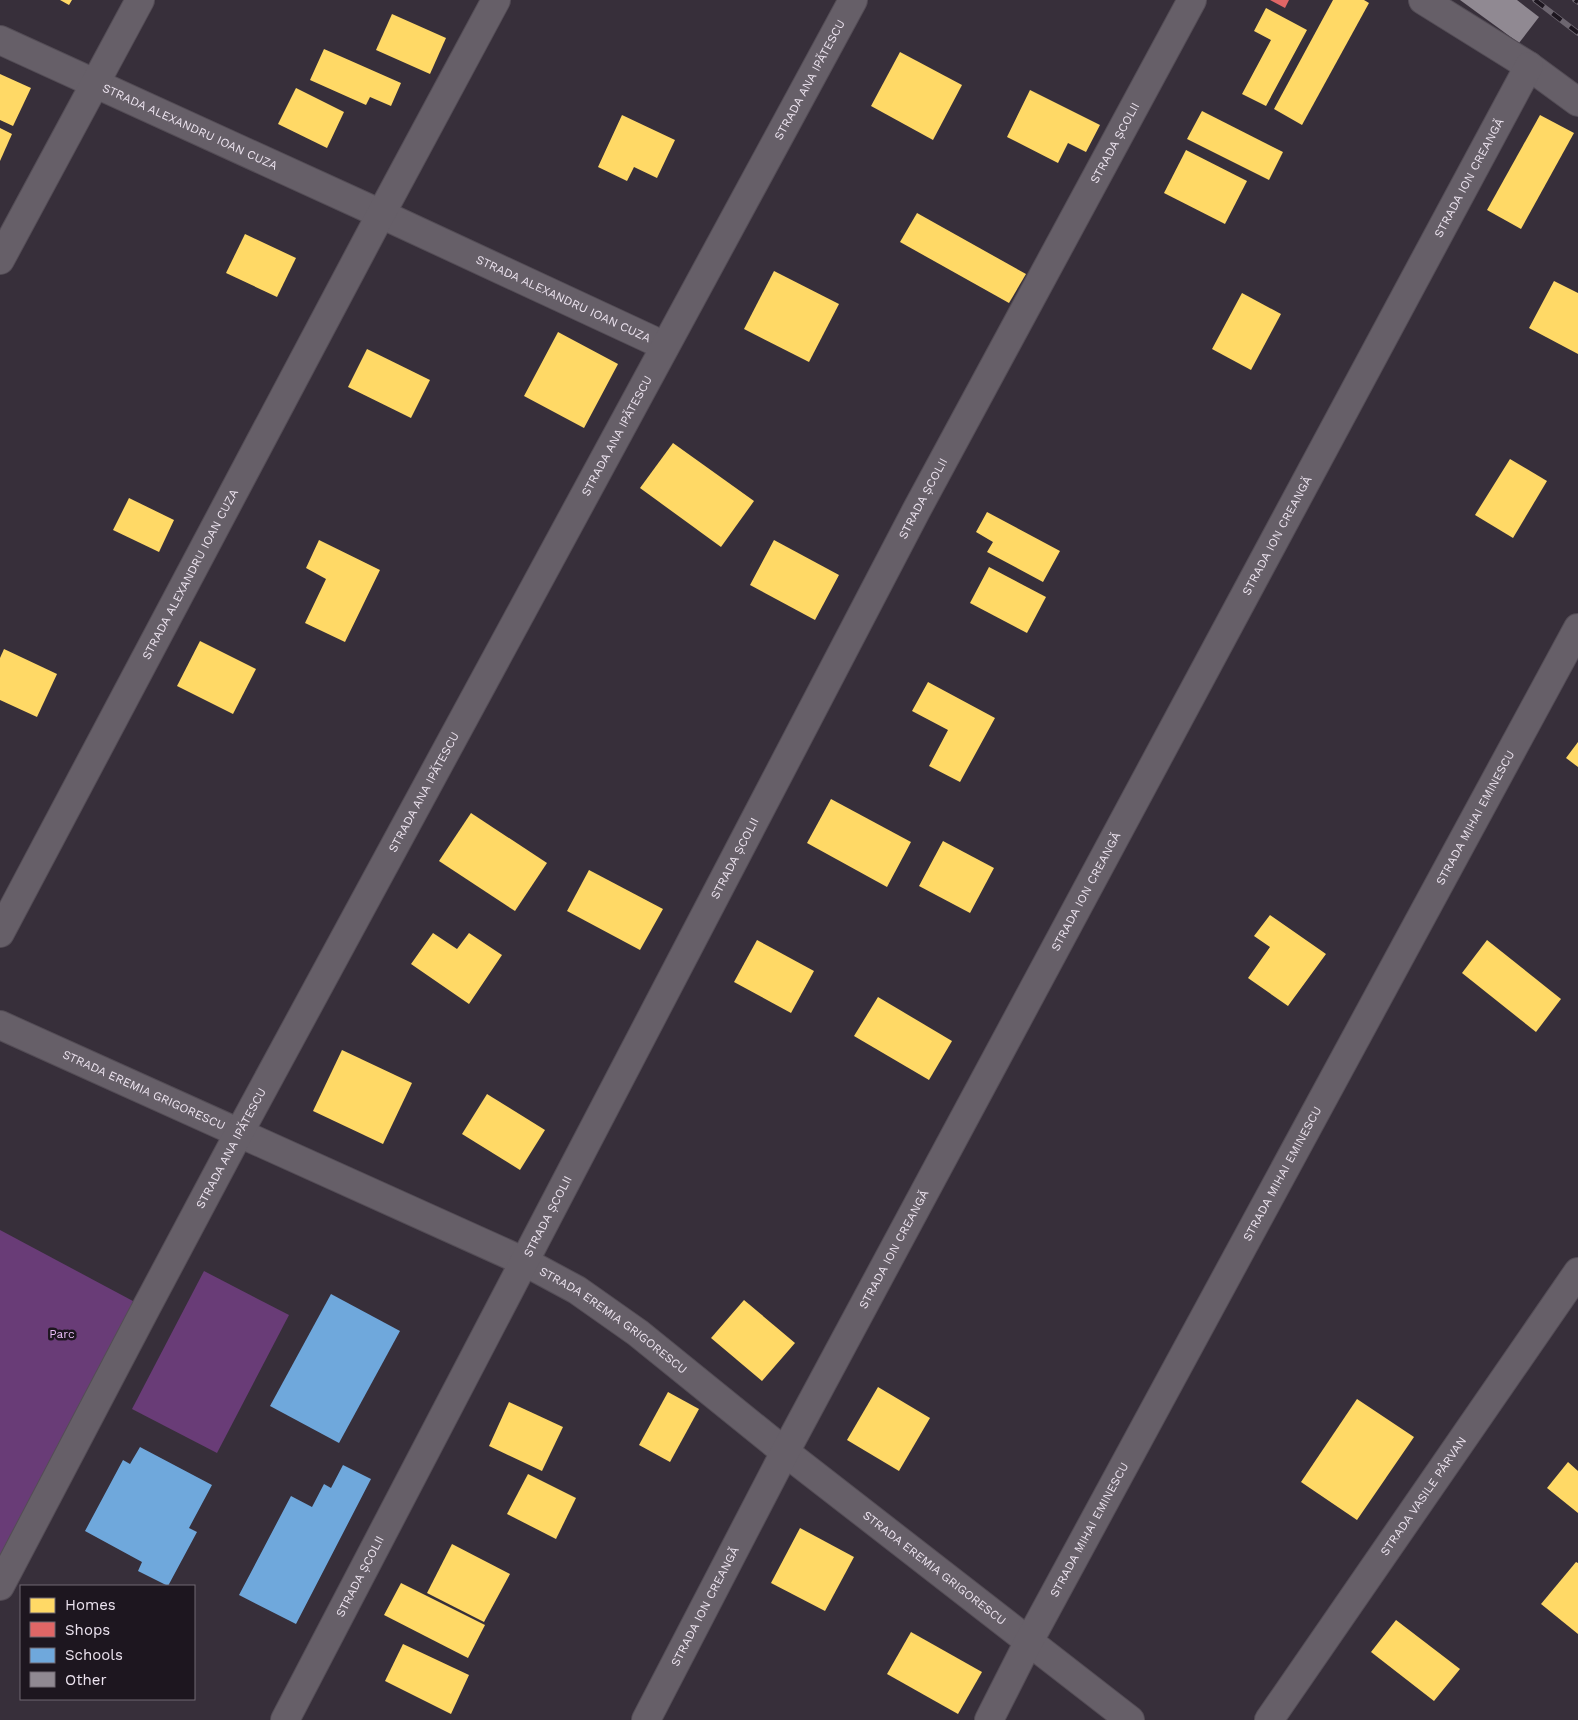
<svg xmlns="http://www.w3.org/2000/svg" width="1578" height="1720" font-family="'Work Sans',sans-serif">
	<rect width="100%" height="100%" fill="#372f3a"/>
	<g fill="#693c77">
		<path d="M0,1230L146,1308L0,1586Z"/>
		<path d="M204,1271L289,1315L217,1453L132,1409Z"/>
	</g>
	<g fill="#ffd966">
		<path d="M60,0H72L69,5Z"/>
		<path d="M1333,0H1364L1369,3L1302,125L1274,109Z"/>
		<path d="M1266,8L1307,30L1266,106L1242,94L1271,40L1254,31Z"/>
		<path d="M392,14L446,38L430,74L376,50Z"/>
		<path d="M324,49L401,83L391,106L370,97L366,105L310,80Z"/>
		<path d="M900,52L962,85L933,140L871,106Z"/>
		<path d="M0,74L31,88L13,126L0,120Z"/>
		<path d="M296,88L344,112L327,148L278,124Z"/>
		<path d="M1030,90L1100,125L1086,152L1068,143L1058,163L1007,137Z"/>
		<path d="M1202,111L1283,152L1269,180L1187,139Z"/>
		<path d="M622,115L675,140L657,178L634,167L627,181L598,167Z"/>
		<path d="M1540,115L1574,133L1521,229L1487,210Z"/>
		<path d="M0,128L12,134L0,161Z"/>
		<path d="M1186,150L1247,181L1225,224L1164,193Z"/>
		<path d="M917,213L1026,274L1009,303L900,242Z"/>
		<path d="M245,234L296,258L277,297L226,273Z"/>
		<path d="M774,271L839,304L809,362L744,329Z"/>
		<path d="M1554,281L1578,293V354L1529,328Z"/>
		<path d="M1242,293L1281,314L1251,370L1212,349Z"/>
		<path d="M558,332L618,364L584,428L524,396Z"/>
		<path d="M367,349L430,380L411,418L348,387Z"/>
		<path d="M673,443L754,501L721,547L640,488Z"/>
		<path d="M1510,459L1547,481L1513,538L1475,515Z"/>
		<path d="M129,498L174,520L159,552L113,530Z"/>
		<path d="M987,512L1060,551L1043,582L987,552L993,542L976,532Z"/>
		<path d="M319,540L380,570L345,642L305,623L326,579L306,568Z"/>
		<path d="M774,540L839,575L815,620L750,585Z"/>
		<path d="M989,567L1046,597L1027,633L970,603Z"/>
		<path d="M200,641L256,669L233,714L177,686Z"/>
		<path d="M4,649L57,674L37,717L0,700V658Z"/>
		<path d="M928,682L995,718L960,782L929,766L948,730L912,711Z"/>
		<path d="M1578,742V767L1566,758Z"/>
		<path d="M831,799L911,842L887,887L807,843Z"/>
		<path d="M471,813L547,863L515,911L439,861Z"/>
		<path d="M943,841L994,868L970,913L919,886Z"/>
		<path d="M589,870L663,909L640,950L567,911Z"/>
		<path d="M1270,915L1326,954L1288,1006L1248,978L1270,947L1254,936Z"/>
		<path d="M433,933L457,949L469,933L502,955L469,1004L411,964Z"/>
		<path d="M757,940L814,971L791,1013L734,982Z"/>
		<path d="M1487,940L1561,999L1536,1032L1462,973Z"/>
		<path d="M878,997L952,1041L929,1080L854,1036Z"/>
		<path d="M342,1050L412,1083L383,1144L313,1111Z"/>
		<path d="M487,1094L545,1130L520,1170L462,1134Z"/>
		<path d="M744,1300L795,1343L762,1381L711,1338Z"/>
		<path d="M878,1387L930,1418L899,1471L847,1440Z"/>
		<path d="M668,1392L699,1409L670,1462L639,1445Z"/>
		<path d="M1357,1399L1414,1437L1357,1520L1301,1482Z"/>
		<path d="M509,1402L563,1427L542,1471L489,1446Z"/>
		<path d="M1568,1462L1578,1471V1513L1547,1488Z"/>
		<path d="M528,1474L576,1498L556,1539L507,1514Z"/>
		<path d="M800,1528L854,1557L825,1611L771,1583Z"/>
		<path d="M452,1544L510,1574L484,1622L427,1593Z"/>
		<path d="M1576,1562L1578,1563V1634L1541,1604Z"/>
		<path d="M401,1583L485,1625L468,1658L384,1615Z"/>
		<path d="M1396,1620L1460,1669L1434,1701L1371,1652Z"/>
		<path d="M911,1632L982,1672L958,1714L887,1674Z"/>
		<path d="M403,1644L469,1675L451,1714L385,1681Z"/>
	</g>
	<path fill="#e06666" d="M1270,0H1289L1285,8Z"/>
	<g fill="#6fa8dc">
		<path d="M331,1294L400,1331L339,1443L270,1406Z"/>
		<path d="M140,1447L212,1485L189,1528L197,1532L168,1586L138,1571L142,1562L85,1531L123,1460L130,1464Z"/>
		<path d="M343,1465L371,1479L296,1624L239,1595L291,1496L312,1507L324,1484L331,1488Z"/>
	</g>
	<path fill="#908992" d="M1460,0H1517L1539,17L1519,43Z"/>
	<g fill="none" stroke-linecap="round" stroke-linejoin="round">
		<defs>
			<g id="street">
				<path d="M1423,0L1529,66L1578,102"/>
				<path id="s1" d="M0,40L381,214L665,346"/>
				<path d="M0,260L140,0"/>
				<path id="s2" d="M0,933L381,214L496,0"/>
				<path id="s3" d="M0,1025L525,1262L577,1290L638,1333L785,1452L1130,1720"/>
				<path id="s4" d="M0,1586L146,1308L239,1133L853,0"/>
				<path id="s5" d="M285,1720L916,511L1192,0"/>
				<path id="s6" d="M646,1720L785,1452L1529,66"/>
				<path id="s7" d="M989,1720L1029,1641L1578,628"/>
				<path id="s8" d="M1269,1720L1578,1272"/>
			</g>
		</defs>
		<use href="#street" stroke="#544d56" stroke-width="30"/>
		<use href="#street" stroke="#665f68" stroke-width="28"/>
		<defs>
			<g id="rail">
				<path d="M1535,0L1578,33"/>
				<path d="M1575,0L1578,2"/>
			</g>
		</defs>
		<use href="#rail" stroke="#6d6670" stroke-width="5.5"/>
		<use href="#rail" stroke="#1d161f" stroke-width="4" stroke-dasharray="11" stroke-linecap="butt"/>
	</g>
	<g text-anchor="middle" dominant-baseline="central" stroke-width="5" stroke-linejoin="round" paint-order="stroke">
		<g font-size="12" fill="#ece3ef" stroke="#1d161f">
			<text stroke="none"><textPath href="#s4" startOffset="1710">STRADA ANA IPĂTESCU</textPath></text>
			<text stroke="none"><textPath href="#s1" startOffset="209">STRADA ALEXANDRU IOAN CUZA</textPath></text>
			<text stroke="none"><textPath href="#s5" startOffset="1782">STRADA ȘCOLII</textPath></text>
			<text stroke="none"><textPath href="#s6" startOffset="1748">STRADA ION CREANGĂ</textPath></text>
			<text stroke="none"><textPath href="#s1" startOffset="620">STRADA ALEXANDRU IOAN CUZA</textPath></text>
			<text stroke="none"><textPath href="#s4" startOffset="1305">STRADA ANA IPĂTESCU</textPath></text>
			<text stroke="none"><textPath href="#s5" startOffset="1378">STRADA ȘCOLII</textPath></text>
			<text stroke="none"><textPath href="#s6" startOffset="1342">STRADA ION CREANGĂ</textPath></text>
			<text stroke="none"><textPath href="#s2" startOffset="406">STRADA ALEXANDRU IOAN CUZA</textPath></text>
			<text stroke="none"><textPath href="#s4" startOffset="900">STRADA ANA IPĂTESCU</textPath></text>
			<text stroke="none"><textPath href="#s7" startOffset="1025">STRADA MIHAI EMINESCU</textPath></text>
			<text stroke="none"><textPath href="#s5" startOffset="972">STRADA ȘCOLII</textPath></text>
			<text stroke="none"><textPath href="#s6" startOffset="938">STRADA ION CREANGĂ</textPath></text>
			<text stroke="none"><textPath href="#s3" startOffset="158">STRADA EREMIA GRIGORESCU</textPath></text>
			<text stroke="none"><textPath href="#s4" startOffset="495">STRADA ANA IPĂTESCU</textPath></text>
			<text stroke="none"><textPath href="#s7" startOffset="620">STRADA MIHAI EMINESCU</textPath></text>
			<text stroke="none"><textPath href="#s5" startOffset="568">STRADA ȘCOLII</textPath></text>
			<text stroke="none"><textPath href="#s6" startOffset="532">STRADA ION CREANGĂ</textPath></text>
			<text stroke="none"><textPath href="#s3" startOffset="682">STRADA EREMIA GRIGORESCU</textPath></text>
			<text stroke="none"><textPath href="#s8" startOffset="272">STRADA VASILE PÂRVAN</textPath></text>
			<text stroke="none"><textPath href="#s7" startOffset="215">STRADA MIHAI EMINESCU</textPath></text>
			<text stroke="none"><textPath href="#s3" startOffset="1088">STRADA EREMIA GRIGORESCU</textPath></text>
			<text stroke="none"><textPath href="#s5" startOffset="162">STRADA ȘCOLII</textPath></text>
			<text stroke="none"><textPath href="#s6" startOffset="128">STRADA ION CREANGĂ</textPath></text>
		</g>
		<g font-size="12" fill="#e9bdf6" stroke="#1d161f">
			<text x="62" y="1334">Parc</text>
		</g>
	</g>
	<rect x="20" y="1585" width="175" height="115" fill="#1d161f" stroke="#706872"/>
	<rect x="30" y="1598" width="25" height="15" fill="#ffd966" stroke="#706872"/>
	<text x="65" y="1610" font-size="15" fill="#ece3ef">Homes</text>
	<rect x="30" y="1622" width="25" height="15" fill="#e06666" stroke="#706872"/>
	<text x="65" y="1635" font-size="15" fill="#ece3ef">Shops</text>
	<rect x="30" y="1648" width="25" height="15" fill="#6fa8dc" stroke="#706872"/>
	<text x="65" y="1660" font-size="15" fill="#ece3ef">Schools</text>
	<rect x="30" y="1672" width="25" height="15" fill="#908992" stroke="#706872"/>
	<text x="65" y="1685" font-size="15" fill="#ece3ef">Other</text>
</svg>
